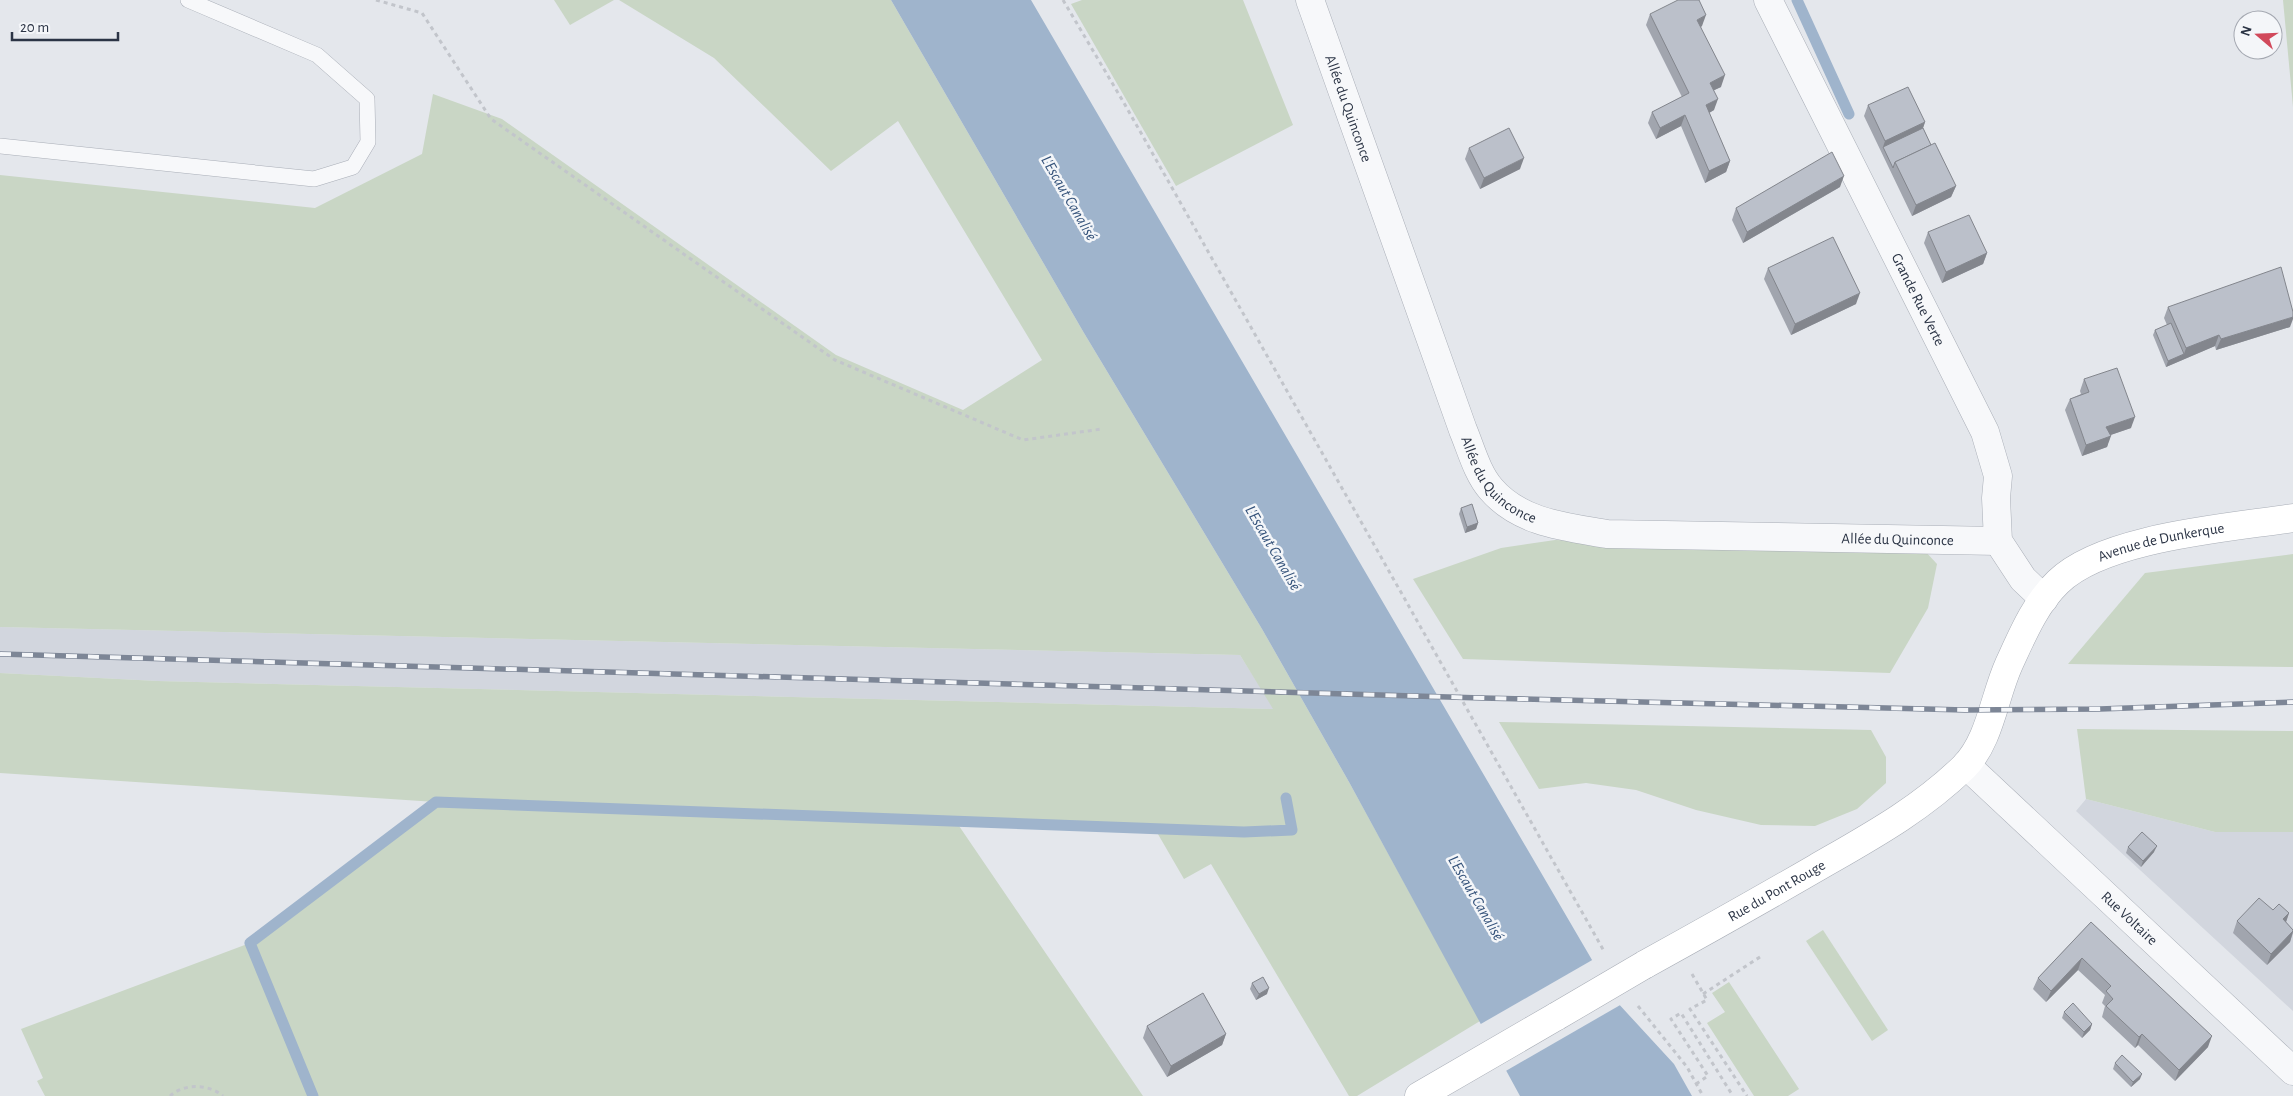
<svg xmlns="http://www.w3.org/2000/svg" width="2293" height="1096" font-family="'Alegreya Sans',sans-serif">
	<rect width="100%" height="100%" fill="#e4e7ec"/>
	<g fill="#d2d6de">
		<path d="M0,627L1240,655L1274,709L158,681L0,673Z"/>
		<path d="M2086,799L2215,832H2293V1011L2076,811Z"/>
	</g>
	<g fill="#c9d6c5">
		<path d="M554,0H614L570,25Z"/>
		<path d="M619,0H891L1084,333L1262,629L1349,782L1480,1021L1357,1096H1349L1211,864L1184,879L1155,829L957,823L1143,1096H45L37,1081L43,1078L21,1029L250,943L436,802L0,773V673L158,681L1273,709L1240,655L0,627V175L315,208L422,154L433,94L502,119L836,355L963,410L1042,360L898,121L831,171L714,58Z"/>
		<path d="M1082,0H1243L1293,125L1176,186L1071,4Z"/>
		<path d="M2283,0H2293V107Z"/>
		<path d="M1555,540L1925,551L1937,564L1928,608L1890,673L1463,659L1413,579L1501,548Z"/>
		<path d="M2293,554V667L2068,664L2145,573Z"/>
		<path d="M1499,722L1871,730L1886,757V783L1857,809L1815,826L1761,825L1696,810L1636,790L1586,783L1539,789Z"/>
		<path d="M2077,729L2293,731V832H2215L2086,799Z"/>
		<path d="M1823,930L1888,1030L1872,1041L1806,941Z"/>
		<path d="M1729,982L1799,1089L1788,1096H1754L1707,1023L1725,1012L1712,993Z"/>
	</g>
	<path fill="#9fb4cc" d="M891,0H1031L1616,1001L1674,1064L1692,1096H1520L1349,782L1262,629L1084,333Z"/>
	<path fill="#e4e7ec" d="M1594,959L1622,1004L1504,1072L1479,1025Z"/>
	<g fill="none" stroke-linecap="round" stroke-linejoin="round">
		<g stroke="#9fb4cc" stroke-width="11">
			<path d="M1797,0L1849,114"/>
			<path d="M313,1096L250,943L436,802L1244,832L1292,830L1286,798"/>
		</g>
		<defs>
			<path id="lane" d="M0,146L314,179L353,167L368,142L367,99L317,55L188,0"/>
			<g id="street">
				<path id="s1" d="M1310,0L1463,430C1471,449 1477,473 1491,489C1520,523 1566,527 1607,534L1998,541"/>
				<path id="s2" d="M1768,0L1985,432L1998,476L1996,498L1998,541L2023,579L2044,599"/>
				<path id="s3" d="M1966,765L2293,1071"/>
			</g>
			<g id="secondary">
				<path id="s4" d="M1644,965C1702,933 1759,901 1816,868C1868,838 1920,810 1964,767C1990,741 1994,697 2009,664C2022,636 2035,604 2058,582C2104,537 2229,528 2293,518"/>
				<path d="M1419,1096L1557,1016"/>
			</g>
		</defs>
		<use href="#lane" stroke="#a9aeb7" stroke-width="16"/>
		<use href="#street" stroke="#a9aeb7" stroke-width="29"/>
		<use href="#secondary" stroke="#a9aeb7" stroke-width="29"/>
		<g stroke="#c2c5cb" stroke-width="3" stroke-dasharray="4 4" stroke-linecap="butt">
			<path d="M376,0L422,13L491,119L835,360L1023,440L1102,429"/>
			<path d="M1063,0L1124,103L1604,951"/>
			<path d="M1692,974L1707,1000L1690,1009L1747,1096"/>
			<path d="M1703,994L1763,955"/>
			<path d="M1638,1006L1687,1067L1703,1096"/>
			<path d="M1696,1084L1708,1076L1671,1019L1681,1013L1733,1096"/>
			<path d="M170,1096C184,1083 209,1084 223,1096"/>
		</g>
		<use href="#lane" stroke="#f7f8fa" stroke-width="15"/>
		<use href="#street" stroke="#f7f8fa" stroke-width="28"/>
		<use href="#secondary" stroke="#fff" stroke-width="28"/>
		<defs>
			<path id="rail" d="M0,654L1482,698L1965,710L2100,709L2293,702"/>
		</defs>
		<use href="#rail" stroke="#7d8696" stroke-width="5.5"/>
		<use href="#rail" stroke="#f4f6f9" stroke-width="4" stroke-dasharray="11" stroke-linecap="butt"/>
		<defs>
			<path id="secondary-bridge" d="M1557,1016L1644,965"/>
		</defs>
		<use href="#secondary-bridge" stroke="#a9aeb7" stroke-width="29" stroke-linecap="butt"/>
		<use href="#secondary-bridge" stroke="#fff" stroke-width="28"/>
	</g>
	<g fill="#a1a5ae">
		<path d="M1650,14L1702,26L1701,27L1721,87L1714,90V110L1709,113L1730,161L1726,172L1705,183L1681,126L1656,139L1648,123L1652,112L1682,97L1646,25Z"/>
		<path d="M1868,105L1925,122L1923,128L1931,145L1956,186L1951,197L1912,216L1864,116Z"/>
		<path d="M1469,148L1520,169L1480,189L1465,159Z"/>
		<path d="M1840,187L1743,243L1732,220L1736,208Z"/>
		<path d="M1928,232L1987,253L1983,264L1942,283L1924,243Z"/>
		<path d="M1768,268L1856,304L1791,335L1764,279Z"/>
		<path d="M2168,307L2290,327L2216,350L2215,346L2166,367L2153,335L2155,330L2167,325L2164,318Z"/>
		<path d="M2084,379L2131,428L2110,435L2107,447L2082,456L2065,410L2070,399L2081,394L2080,391Z"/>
		<path d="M1461,508L1478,523L1476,529L1465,533L1459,514Z"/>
		<path d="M2128,847L2154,852L2141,867L2126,853Z"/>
		<path d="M2273,910L2289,913L2286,922L2293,930V933L2290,942L2267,965L2233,933L2237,921Z"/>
		<path d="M2091,922L2208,1047L2175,1081L2138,1045L2135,1048L2102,1017L2105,1006L2102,1003L2105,995L2078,970L2046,1002L2033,989L2038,978Z"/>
		<path d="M1252,983L1267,994L1256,1000L1250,989Z"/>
		<path d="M2064,1012L2092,1024L2090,1030L2082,1038L2062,1018Z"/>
		<path d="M1147,1026L1226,1034L1222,1045L1167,1077L1143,1038Z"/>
		<path d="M2115,1063L2140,1079L2131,1087L2113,1069Z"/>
	</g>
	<g fill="#83868d">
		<path d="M1706,15L1702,26L1693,31L1697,20Z"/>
		<path d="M1725,75L1721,87L1706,94L1710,83Z"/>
		<path d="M1718,99L1714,110L1702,117L1706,105Z"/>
		<path d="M1685,115L1681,126L1656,139L1660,128Z"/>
		<path d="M1925,122L1921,134L1883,147L1885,141Z"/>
		<path d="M1524,158L1520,169L1480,189L1484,178Z"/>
		<path d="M1730,161L1726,172L1705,183L1709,171Z"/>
		<path d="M1844,176L1840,187L1743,243L1747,232Z"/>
		<path d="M1956,186L1951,197L1912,216L1916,205Z"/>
		<path d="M1987,253L1983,264L1942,283L1946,272Z"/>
		<path d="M1860,293L1856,304L1791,335L1795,324Z"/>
		<path d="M2293,317V319L2290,327L2216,350L2221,339Z"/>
		<path d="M2219,335L2215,346L2166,367L2168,361L2184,354L2186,348Z"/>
		<path d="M2135,417L2131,428L2102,438L2106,427Z"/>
		<path d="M2111,436L2107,447L2082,456L2086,445Z"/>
		<path d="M1478,523L1476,529L1465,533L1467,527Z"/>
		<path d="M2157,846L2154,852L2141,867L2143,861Z"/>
		<path d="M2289,913L2285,925L2283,919Z"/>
		<path d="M2293,931L2290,942L2267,965L2271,954Z"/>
		<path d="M2082,958L2078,970L2046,1002L2051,991Z"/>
		<path d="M1269,988L1267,994L1256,1000L1259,994Z"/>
		<path d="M2092,1024L2090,1030L2082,1038L2084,1032Z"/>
		<path d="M1226,1034L1222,1045L1167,1077L1171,1066Z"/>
		<path d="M2142,1034L2138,1045L2135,1048L2139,1037Z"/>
		<path d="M2212,1036L2208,1047L2175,1081L2179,1070Z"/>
		<path d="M2142,1074L2140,1079L2131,1087L2133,1082Z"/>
	</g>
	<g fill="#bbc0ca" stroke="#83868d">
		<path d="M1678,0H1699L1706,15L1697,20L1725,75L1710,83L1718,99L1706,105L1730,161L1709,171L1685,115L1660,128L1652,112L1689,93L1650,14Z"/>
		<path d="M1908,87L1925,122L1885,141L1868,105Z"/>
		<path d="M1509,128L1524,158L1484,178L1469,148Z"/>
		<path d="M1923,128L1931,145L1895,162L1893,168L1883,147Z"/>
		<path d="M1935,143L1956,186L1916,205L1895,162Z"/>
		<path d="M1832,152L1844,176L1747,232L1736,208Z"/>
		<path d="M1969,215L1987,253L1946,272L1928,232Z"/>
		<path d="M1833,237L1860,293L1795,324L1768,268Z"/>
		<path d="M2281,267L2293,312V317L2221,339L2219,335L2186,348L2168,307Z"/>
		<path d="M2171,323L2184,354L2168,361L2155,330Z"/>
		<path d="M2117,368L2135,417L2106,427L2111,436L2086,445L2070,399L2089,392L2084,379Z"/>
		<path d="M1472,504L1478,523L1467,527L1461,508Z"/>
		<path d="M2142,832L2157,846L2143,861L2128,847Z"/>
		<path d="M2259,898L2273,910L2279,904L2289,913L2283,919L2293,930V931L2271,954L2237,921Z"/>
		<path d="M2091,922L2212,1036L2179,1070L2142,1034L2139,1037L2106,1006L2113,999L2106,991L2111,986L2082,958L2051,991L2038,978Z"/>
		<path d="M1263,977L1269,988L1259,994L1252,983Z"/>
		<path d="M1203,993L1226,1034L1171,1066L1147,1026Z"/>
		<path d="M2073,1003L2092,1024L2084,1032L2064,1012Z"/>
		<path d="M2122,1055L2142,1074L2133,1082L2115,1063Z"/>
	</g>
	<g text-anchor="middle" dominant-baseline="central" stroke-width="5" stroke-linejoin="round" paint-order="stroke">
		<g font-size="15" fill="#2b3445" stroke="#f4f6f9">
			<text stroke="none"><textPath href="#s1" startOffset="115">Allée du Quinconce</textPath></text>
			<text stroke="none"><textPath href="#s2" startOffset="335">Grande Rue Verte</textPath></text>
			<text stroke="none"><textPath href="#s1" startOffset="520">Allée du Quinconce</textPath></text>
			<text stroke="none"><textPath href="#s1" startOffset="940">Allée du Quinconce</textPath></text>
			<text stroke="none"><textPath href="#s4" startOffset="699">Avenue de Dunkerque</textPath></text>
			<text stroke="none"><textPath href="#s4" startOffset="152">Rue du Pont Rouge</textPath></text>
			<text stroke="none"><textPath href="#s3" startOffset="224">Rue Voltaire</textPath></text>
		</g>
		<g font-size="16" font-style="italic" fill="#34527a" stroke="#f4f6f9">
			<text transform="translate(1069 198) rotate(60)">L'Escaut Canalisé</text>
			<text transform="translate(1273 548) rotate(60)">L'Escaut Canalisé</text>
			<text transform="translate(1476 898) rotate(60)">L'Escaut Canalisé</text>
		</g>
	</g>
	<g transform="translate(2258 35) rotate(289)"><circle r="24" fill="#f4f6f9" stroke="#a4a8b1"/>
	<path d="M0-4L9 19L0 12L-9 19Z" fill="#d1495b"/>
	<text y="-8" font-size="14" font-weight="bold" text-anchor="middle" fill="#2b3445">N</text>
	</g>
	<path d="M12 32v8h106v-8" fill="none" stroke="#2b3445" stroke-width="2.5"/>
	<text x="20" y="32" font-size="15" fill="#2b3445" stroke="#f4f6f9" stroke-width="4" paint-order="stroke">20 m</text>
</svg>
